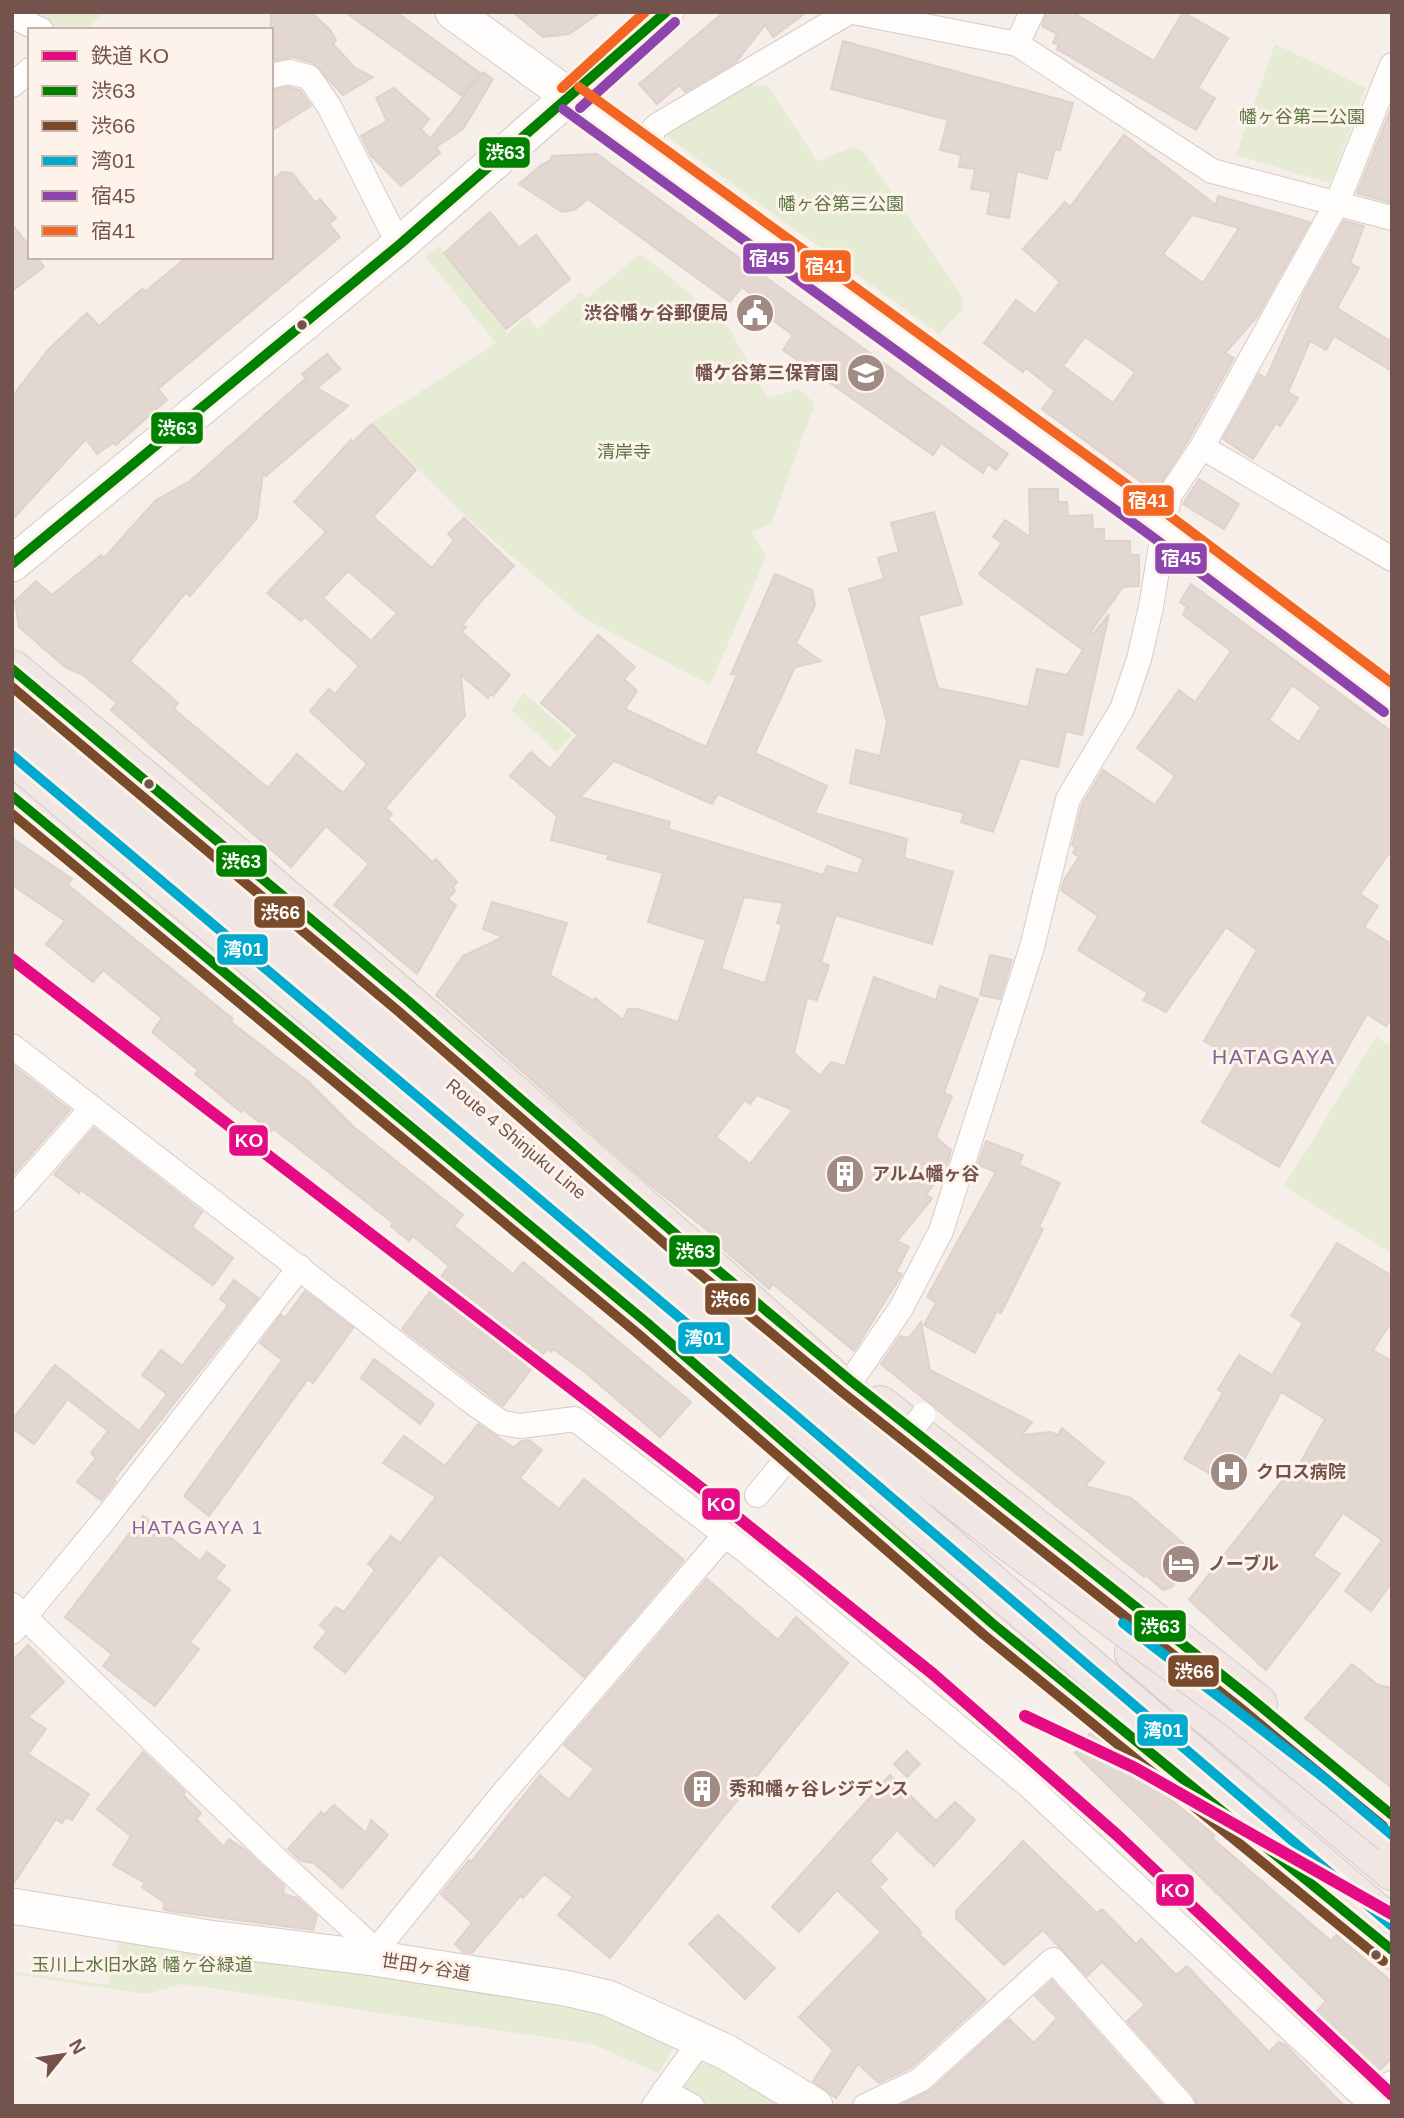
<svg xmlns="http://www.w3.org/2000/svg" width="1404" height="2118" font-family="Arial,'Noto Sans JP',sans-serif">
	<rect width="100%" height="100%" fill="#f6efe9"/>
	<g fill="#e6ebd4">
		<path d="M19,12H105L85,30H54Z"/>
		<path d="M1275,44L1366,88L1330,183L1236,155Z"/>
		<path d="M750,85L768,86L817,161L854,147L864,152L963,298V309L939,334L665,135Z"/>
		<path d="M439,246L507,333L527,316L538,329L581,292L587,298L639,255L658,267L730,329L767,398L798,389L815,403L772,522L752,532L766,557L710,685L584,618L464,515L372,423L496,343L425,256Z"/>
		<path d="M524,693L572,735L557,752L511,710Z"/>
		<path d="M1376,1037L1392,1047V1254L1284,1186Z"/>
		<path d="M121,1933L500,1983L683,2034L658,2073L592,2044L182,1984L146,1994L12,1974V1971L108,1985Z"/>
		<path d="M705,2048L803,2106H704L676,2090Z"/>
	</g>
	<g fill="#e2d7d1" stroke="#dfd2cc" stroke-width="2" fill-rule="evenodd">
		<path d="M271,12H311L330,30L336,40L333,44L355,68L373,77L343,95L313,63L292,57L271,61Z"/>
		<path d="M345,12H396L480,73L462,96Z"/>
		<path d="M513,12H601L569,34L543,37Z"/>
		<path d="M724,12H807L773,37L765,25L736,62L685,92L679,85L657,104L639,84Z"/>
		<path d="M1047,12H1072L1154,61L1183,12L1228,38L1198,88L1215,98L1196,130L1057,49L1059,45L1053,43L1057,34L1042,26Z"/>
		<path d="M843,41L1073,103L1060,150L1055,149L1047,179L1017,171L1009,218L987,214L991,192L971,189L975,169L959,167L961,155L940,150L948,120L831,89Z"/>
		<path d="M483,72L493,79L463,129L436,147L440,153L401,186L371,156L361,136L387,121L376,98L394,88L429,119L421,129L430,139Z"/>
		<path d="M289,87L300,90L311,106L271,131V90Z"/>
		<path d="M1392,106V203L1357,193Z"/>
		<path d="M1124,135L1216,205L1218,196L1310,222L1257,317L1225,353L1234,358L1189,439L1155,492L1042,409L1055,391L1026,368L1023,372L984,343L1016,300L1035,314L1060,282L1023,249L1065,202L1070,207ZM1192,215L1239,228L1203,283L1163,254ZM1085,337L1135,372L1113,403L1063,366Z"/>
		<path d="M597,154L1008,454L996,470L988,464L983,473L941,443L933,455L783,350L793,335L771,319L776,312L742,287L730,302L588,199L574,210L562,212L519,184L541,165L551,160L552,156Z"/>
		<path d="M282,172L292,173L315,202L320,199L336,218L329,224L340,237L158,389L167,400L116,445L113,443L97,454L86,439L12,520V397L48,350L87,313L99,326L142,289L146,291L187,257H271V181Z"/>
		<path d="M490,212L519,248L536,235L570,279L506,329L444,253Z"/>
		<path d="M1344,221L1364,226L1350,263L1359,268L1337,308L1392,342V371L1334,336L1326,350L1310,341L1288,392L1298,398L1280,426L1276,423L1253,459L1223,439L1259,374L1266,378L1304,293Z"/>
		<path d="M12,224L30,247V257H37L44,267L12,291Z"/>
		<path d="M327,354L340,369L317,388L348,406L266,476L263,473L257,518L190,596L186,592L130,661L178,703L174,709L268,788L297,754L343,793L367,764L310,711L329,689L335,694L359,666L305,617L301,621L267,593L326,532L294,502L351,440L352,443L372,424L416,470L373,517L432,568L454,540L448,534L464,518L514,566L484,598L462,625L466,627L462,632L510,675L493,696L490,694L488,698L461,675L465,716L385,808L392,814L388,819L432,862L436,859L457,882L453,887L455,891L448,899L456,905L417,974L334,905L369,864L326,826L291,867L111,710L117,703L83,675L65,667L19,627L15,601L36,581L52,595L101,555L104,558L156,500L190,481L304,380L308,382L302,374ZM348,571L397,613L371,641L323,598Z"/>
		<path d="M1199,479L1239,504L1224,529L1183,504Z"/>
		<path d="M1029,489H1058V502H1067L1068,516L1092,515L1093,529H1104V541H1130V555H1139V586L1123,587L1090,633L1093,634L1109,614L1082,735L1066,731L1058,767L1020,758L993,832L961,822L964,813L850,783L856,750L880,756L887,722L849,589L884,579L878,558L899,552L891,523L934,512L962,604L918,616L938,688L1028,707L1037,669L1067,675L1083,650L979,574L1002,543L993,537L1005,520L1030,537Z"/>
		<path d="M775,574L812,590L815,605L796,643L821,661L795,667L755,753L827,786L815,813L907,839L904,858L953,872L932,944L836,915L821,962L829,965L817,1000L807,998L794,1053L820,1076L831,1062L845,1066L874,977L936,1000L940,986L978,999L944,1093L952,1096L936,1137L951,1150L945,1171L926,1194L932,1199L897,1241L909,1247L896,1272L902,1274L854,1351L773,1284L769,1289L713,1240L716,1237L649,1184L436,995L463,956L503,937L483,929L492,902L567,923L550,975L594,1001L595,998L623,1020L628,1009H638L678,1022L706,940L648,922L663,873L607,859L609,855L551,840L557,816L510,776L531,752L550,769L578,735L541,703L598,635L635,667L624,679L637,691L625,709L706,747L737,675L731,674ZM614,761L712,804L718,794L863,859L858,874L827,866L823,875L668,829L670,822L580,797ZM744,897L783,903L777,923L782,925L765,983L721,969ZM757,1095L793,1110L750,1164L716,1137L745,1100L750,1104Z"/>
		<path d="M1191,584L1392,732V849L1360,894L1378,906L1364,927L1392,944V1016L1386,1026L1367,1014L1279,1167L1202,1122L1238,1060L1204,1041L1257,950L1226,927L1166,1012L1143,1000L1148,993L1078,950L1098,916L1061,890L1064,880L1079,857L1073,853L1076,848L1072,845L1082,805L1103,770L1155,805L1175,776L1137,748L1179,690L1195,702L1231,651L1183,615L1187,607L1180,602ZM1292,685L1321,707L1299,742L1269,720Z"/>
		<path d="M12,838L72,879L68,885L233,1019L231,1022L310,1083L355,1128L463,1215L454,1226L513,1274L523,1262L691,1402L660,1437L585,1372L553,1349L551,1352L547,1349L503,1406L402,1329L449,1266L413,1236L409,1241L391,1226L393,1223L274,1129L271,1132L243,1109L241,1112L195,1074L198,1070L152,1032L162,1018L103,970L93,982L46,944L65,921L12,885Z"/>
		<path d="M990,955L1012,960L1000,999L980,995Z"/>
		<path d="M12,1065L70,1110L12,1176Z"/>
		<path d="M94,1128L202,1212L192,1227L233,1258L213,1285L81,1190L79,1193L54,1174Z"/>
		<path d="M986,1141L1023,1155L1019,1165L1060,1183L1039,1227L1043,1229L1001,1313L997,1311L975,1353L924,1325L936,1303L927,1297L996,1172L978,1165Z"/>
		<path d="M1337,1243L1392,1276V1321L1373,1350L1392,1361V1582L1371,1611L1345,1591L1382,1540L1343,1513L1313,1556L1340,1574L1266,1670L1189,1600L1285,1477L1291,1479L1325,1419L1281,1392L1230,1485L1184,1459L1223,1393L1218,1390L1239,1355L1272,1375L1303,1323L1291,1316Z"/>
		<path d="M234,1280L258,1298L114,1479L116,1481L101,1500L77,1482L96,1458L91,1453L108,1431L68,1399L34,1444L12,1428V1420L55,1365L139,1431L167,1394L142,1375L161,1350L182,1366L228,1305L220,1299Z"/>
		<path d="M305,1291L353,1328L313,1383L308,1379L209,1516L184,1496L282,1360L260,1343L281,1315L285,1318Z"/>
		<path d="M921,1322L930,1370L1032,1422L1022,1435L1051,1432L1058,1435L1062,1428L1104,1463L1085,1486L1131,1498L1192,1551L1172,1587L1163,1590L1146,1575L1144,1577L881,1364L900,1336L909,1338Z"/>
		<path d="M374,1359L434,1404L420,1424L361,1378Z"/>
		<path d="M478,1424L514,1448L521,1441L529,1440L542,1450L520,1478L559,1509L584,1479L684,1560L584,1677L440,1554L345,1673L314,1647L327,1632L320,1625L336,1607L344,1612L375,1570L368,1564L391,1536L400,1543L436,1497L383,1463L404,1436L445,1466Z"/>
		<path d="M143,1516L200,1561L207,1552L225,1566L215,1578L230,1590L190,1642L199,1649L155,1706L103,1666L112,1654L65,1617Z"/>
		<path d="M707,1579L778,1640L796,1617L848,1663L610,1958L558,1915L573,1897L544,1874L523,1898L521,1895L472,1953L463,1952L455,1944L472,1923L441,1894L469,1860L471,1862L540,1775L569,1800L594,1769L564,1745Z"/>
		<path d="M28,1645L64,1682L28,1717L46,1729L28,1754L89,1794L72,1820L66,1817L62,1823L56,1819L12,1886V1661Z"/>
		<path d="M1352,1664L1378,1685L1392,1688V1788L1305,1718Z"/>
		<path d="M1091,1732L1215,1835L1212,1838L1331,1941L1336,1935L1392,1982V2058L1381,2069L1367,2076L1362,2075L1306,2023L1326,2001L1075,1753Z"/>
		<path d="M907,1751L920,1764L907,1777L894,1764Z"/>
		<path d="M143,1752L185,1792L183,1795L201,1813L196,1819L224,1847L229,1839L245,1850L284,1886L283,1894L297,1898L317,1916L313,1930L169,1911L163,1909L165,1903L142,1887L145,1883L113,1865L131,1836L97,1809Z"/>
		<path d="M890,1775L936,1821L955,1802L975,1820L934,1866L897,1830L869,1861L887,1879L879,1887L921,1932L919,1934L986,2000L912,2067L879,2083L858,2064L836,2098L813,2081L833,2050L799,2017L881,1932L837,1890L799,1932L772,1907Z"/>
		<path d="M334,1805L366,1833L371,1820L388,1835L342,1888L314,1863L301,1861L288,1849L321,1812L324,1815Z"/>
		<path d="M1023,1841L1097,1913L1102,1909L1136,1944L1141,1939L1176,1975L1187,1966L1269,2052L1279,2042L1286,2045L1344,2106H1197L1194,2096L1127,2021L1145,2005L1102,1962L1087,1976L1043,1930L1004,1965L956,1918V1911Z"/>
		<path d="M718,1915L775,1968L745,1999L689,1944Z"/>
		<path d="M1052,1981L1163,2106L903,2104L930,2091L1009,2019L1034,2043L1057,2018L1035,1996Z"/>
	</g>
	<g fill="none" stroke-linecap="round" stroke-linejoin="round">
		<defs>
			<g id="street">
				<path d="M853,12L1017,44L1212,171L1392,218"/>
				<path d="M12,16L41,30"/>
				<path d="M1017,44L1032,12"/>
				<path d="M271,76L289,72L309,77L329,106L399,245"/>
				<path d="M12,85L30,70"/>
				<path d="M647,153L654,128L661,123L849,12"/>
				<path d="M1202,447L1392,559"/>
				<path d="M12,1046L472,1402L502,1423L520,1426L575,1419L751,1555L1029,1786L1370,2103"/>
				<path d="M12,1199L92,1108"/>
				<path d="M851,1381L901,1308L941,1231L1032,947L1068,799L1122,709L1139,659L1151,607L1169,496L1202,447L1337,203L1392,65"/>
				<path d="M757,1495L793,1452"/>
				<path d="M12,1605L274,1857L368,1943L373,1958"/>
				<path d="M12,1632L106,1518L300,1267"/>
				<path d="M373,1958L386,1938L500,1797L725,1535"/>
				<path d="M664,2091L692,2106"/>
				<path d="M654,2106L702,2039"/>
				<path d="M865,2106L920,2080L1053,1960L1183,2106"/>
				<path d="M1368,2106L1392,2083"/>
			</g>
			<g id="secondary">
				<path d="M453,12L1162,527L1392,701"/>
				<path d="M12,564L399,245L666,12"/>
				<path d="M12,1906L209,1938L373,1958L565,1988L608,1998L726,2052L815,2106"/>
			</g>
			<g id="highway">
				<path d="M12,669C307,913 599,1162 880,1422"/>
				<path d="M12,796L507,1209"/>
				<path d="M494,1183L793,1452L993,1624L1392,1950"/>
				<path d="M880,1405L1258,1704"/>
				<path d="M1134,1653L1392,1871"/>
			</g>
		</defs>
		<use href="#street" stroke="#d4cbc6" stroke-width="26"/>
		<use href="#secondary" stroke="#d5cac6" stroke-width="37"/>
		<use href="#highway" stroke="#d5cac5" stroke-width="40"/>
		<use href="#street" stroke="#fefdfc" stroke-width="24"/>
		<use href="#secondary" stroke="#fefdfc" stroke-width="35"/>
		<use href="#highway" stroke="#f0e6e4" stroke-width="38"/>
		<defs>
			<path id="street-bridge" d="M848,1512L923,1415"/>
			<g id="highway-bridge">
				<path d="M12,716L815,1390L1005,1539L1239,1711L1392,1835"/>
				<path d="M12,755L795,1415L1392,1926"/>
			</g>
		</defs>
		<use href="#street-bridge" stroke="#d4cbc6" stroke-width="26" stroke-linecap="butt"/>
		<use href="#highway-bridge" stroke="#d5cac5" stroke-width="40" stroke-linecap="butt"/>
		<use href="#street-bridge" stroke="#fefdfc" stroke-width="24"/>
		<use href="#highway-bridge" stroke="#f0e6e4" stroke-width="38"/>
		<defs>
			<g id="bus-1">
				<path d="M12,564L399,245L666,12"/>
				<path d="M12,669L407,1000L704,1259L851,1381L1248,1696L1392,1815"/>
				<path d="M12,796L646,1322L993,1624L1392,1950"/>
			</g>
			<g id="bus-2">
				<path d="M12,687L398,1011L695,1270L842,1392L1239,1707L1383,1826"/>
				<path d="M12,814L637,1333L984,1635L1383,1961"/>
			</g>
			<g id="bus-3">
				<path d="M12,755L795,1415L1392,1926"/>
				<path d="M1123,1623L1327,1780L1392,1835"/>
			</g>
			<g id="bus-4">
				<path d="M580,108L675,22"/>
				<path d="M563,109L1154,538L1384,712"/>
			</g>
			<g id="bus-5">
				<path d="M579,87L1170,516L1392,683"/>
				<path d="M562,88L645,12"/>
			</g>
		</defs>
		<use href="#bus-1" stroke="#fef3ea" stroke-width="16"/>
		<use href="#bus-2" stroke="#fef3ea" stroke-width="16"/>
		<use href="#bus-3" stroke="#fef3ea" stroke-width="16"/>
		<use href="#bus-4" stroke="#fef3ea" stroke-width="16"/>
		<use href="#bus-5" stroke="#fef3ea" stroke-width="16"/>
		<use href="#bus-1" stroke="#008000" stroke-width="10"/>
		<use href="#bus-2" stroke="#7a4b2a" stroke-width="10"/>
		<use href="#bus-3" stroke="#00a9ce" stroke-width="10"/>
		<use href="#bus-4" stroke="#8e44ad" stroke-width="10"/>
		<use href="#bus-5" stroke="#f26522" stroke-width="10"/>
		<defs>
			<g id="rail-1">
				<path d="M12,959L696,1484L933,1674L1117,1835L1392,2095"/>
				<path d="M1025,1716L1135,1768L1392,1914"/>
			</g>
		</defs>
		<use href="#rail-1" stroke="#fef3ea" stroke-width="18"/>
		<use href="#rail-1" stroke="#e50b84" stroke-width="12"/>
	</g>
	<defs>
		<symbol id="civic-disc" viewBox="-11 -11 22 22"><circle r="9.5" fill="#a18a82" stroke="#fef3ea"/><path d="M-.6-6.5H3V-4.5H.6V-3L4-1V1h2V6H-6V1h2V-1L-.6-3ZM-1.2 2.5V6h2.4V2.5Z" fill="#fff"/></symbol>
		<symbol id="school-disc" viewBox="-11 -11 22 22"><circle r="9.5" fill="#a18a82" stroke="#fef3ea"/><path d="M0-5L7-2L0 1L-7-2ZM-4 1L0 2.5L4 1V4Q0 6-4 4Z" fill="#fff"/></symbol>
		<symbol id="building-disc" viewBox="-11 -11 22 22"><circle r="9.5" fill="#a18a82" stroke="#fef3ea"/><path d="M-4-6H4V6H1V3H-1V6H-4ZM-2.5-4.3h1.7v1.8h-1.7ZM.8-4.3h1.7v1.8H.8ZM-2.5-1h1.7V.8h-1.7ZM.8-1h1.7V.8H.8Z" fill="#fff"/></symbol>
		<symbol id="hospital-disc" viewBox="-11 -11 22 22"><circle r="9.5" fill="#a18a82" stroke="#fef3ea"/><path d="M-5-5h3v3.5h4V-5h3V5h-3V1.5h-4V5h-3Z" fill="#fff"/></symbol>
		<symbol id="hotel-disc" viewBox="-11 -11 22 22"><circle r="9.5" fill="#a18a82" stroke="#fef3ea"/><path d="M-6-4.5h1.5V1H6V5H4.5V3h-9V5H-6ZM-4 0a1.8 1.8 0 1 1 3.6 0ZM.5 0V-2.5h3Q6-2.5 6 0Z" fill="#fff"/></symbol>
	</defs>
	<g fill-rule="evenodd">
		<use href="#civic-disc" x="733" y="291" width="44" height="44"/>
		<use href="#school-disc" x="844" y="351" width="44" height="44"/>
		<use href="#building-disc" x="823" y="1152" width="44" height="44"/>
		<use href="#hospital-disc" x="1207" y="1450" width="44" height="44"/>
		<use href="#hotel-disc" x="1159" y="1542" width="44" height="44"/>
		<use href="#building-disc" x="680" y="1767" width="44" height="44"/>
	</g>
	<g fill="#73534b" stroke="#fef3ea" stroke-width="2.5">
		<circle cx="302" cy="325" r="6"/>
		<circle cx="149" cy="784" r="6"/>
		<circle cx="1376" cy="1955" r="6"/>
	</g>
	<g text-anchor="middle" dominant-baseline="central" stroke-width="6" stroke-linejoin="round" paint-order="stroke">
		<g font-size="18" fill="#5b7843" stroke="#fef3ea">
			<text x="1302" y="117">幡ヶ谷第二公園</text>
			<text x="841" y="204">幡ヶ谷第三公園</text>
			<text x="624" y="452">清岸寺</text>
			<text x="142" y="1965">玉川上水旧水路 幡ヶ谷緑道</text>
		</g>
		<g font-size="18" font-weight="bold" fill="#73534b" stroke="#fef3ea" text-anchor="start">
			<text x="728" y="313" text-anchor="end">渋谷幡ヶ谷郵便局</text>
			<text x="839" y="373" text-anchor="end">幡ケ谷第三保育園</text>
			<text x="872" y="1174">アルム幡ヶ谷</text>
			<text x="1256" y="1472">クロス病院</text>
			<text x="1208" y="1564">ノーブル</text>
			<text x="729" y="1789">秀和幡ヶ谷レジデンス</text>
		</g>
		<g font-size="18" fill="#73534b" stroke="#fef3ea">
			<text transform="translate(516 1139) rotate(40)">Route 4 Shinjuku Line</text>
			<text transform="translate(426 1967) rotate(9)">世田ヶ谷道</text>
		</g>
		<g font-size="19" letter-spacing="2" fill="#7f6696" stroke="#fef3ea">
			<text x="198" y="1527">HATAGAYA 1</text>
		</g>
		<g font-size="21" letter-spacing="2" fill="#7f6696" stroke="#fef3ea">
			<text x="1274" y="1056">HATAGAYA</text>
		</g>
	</g>
	<g stroke="#fef3ea" stroke-width="2.5">
		<rect x="478" y="136" width="53" height="33" rx="7" fill="#008000"/>
		<rect x="742" y="242" width="54" height="33" rx="7" fill="#8e44ad"/>
		<rect x="799" y="249" width="53" height="34" rx="7" fill="#f26522"/>
		<rect x="150" y="411" width="54" height="34" rx="7" fill="#008000"/>
		<rect x="1122" y="484" width="53" height="33" rx="7" fill="#f26522"/>
		<rect x="1154" y="542" width="54" height="33" rx="7" fill="#8e44ad"/>
		<rect x="215" y="844" width="53" height="34" rx="7" fill="#008000"/>
		<rect x="253" y="895" width="53" height="34" rx="7" fill="#7a4b2a"/>
		<rect x="216" y="933" width="53" height="33" rx="7" fill="#00a9ce"/>
		<rect x="228" y="1124" width="41" height="33" rx="7" fill="#e50b84"/>
		<rect x="668" y="1234" width="53" height="34" rx="7" fill="#008000"/>
		<rect x="704" y="1282" width="53" height="34" rx="7" fill="#7a4b2a"/>
		<rect x="677" y="1321" width="54" height="34" rx="7" fill="#00a9ce"/>
		<rect x="701" y="1487" width="40" height="34" rx="7" fill="#e50b84"/>
		<rect x="1133" y="1609" width="54" height="34" rx="7" fill="#008000"/>
		<rect x="1167" y="1654" width="53" height="34" rx="7" fill="#7a4b2a"/>
		<rect x="1136" y="1713" width="53" height="34" rx="7" fill="#00a9ce"/>
		<rect x="1155" y="1873" width="40" height="34" rx="7" fill="#e50b84"/>
	</g>
	<g font-size="19" text-anchor="middle" font-weight="bold" fill="#fff">
		<text x="505" y="159">渋63</text>
		<text x="769" y="265">宿45</text>
		<text x="825" y="273">宿41</text>
		<text x="177" y="435">渋63</text>
		<text x="1148" y="507">宿41</text>
		<text x="1181" y="565">宿45</text>
		<text x="241" y="868">渋63</text>
		<text x="280" y="919">渋66</text>
		<text x="243" y="956">湾01</text>
		<text x="249" y="1147">KO</text>
		<text x="695" y="1258">渋63</text>
		<text x="730" y="1306">渋66</text>
		<text x="704" y="1345">湾01</text>
		<text x="721" y="1511">KO</text>
		<text x="1160" y="1633">渋63</text>
		<text x="1194" y="1678">渋66</text>
		<text x="1163" y="1737">湾01</text>
		<text x="1175" y="1897">KO</text>
	</g>
	<rect width="1404" height="2118" fill="none" stroke="#73534b" stroke-width="28"/>
	<rect x="28" y="28" width="245" height="231" fill="#fef3ea" stroke="#c6b3aa" stroke-width="2"/>
	<rect x="42" y="51" width="35" height="10" fill="#e50b84" stroke="#c6b3aa" stroke-width="2"/>
	<text x="91" y="63" font-size="21" fill="#73534b">鉄道 KO</text>
	<rect x="42" y="86" width="35" height="10" fill="#008000" stroke="#c6b3aa" stroke-width="2"/>
	<text x="91" y="98" font-size="21" fill="#73534b">渋63</text>
	<rect x="42" y="121" width="35" height="10" fill="#7a4b2a" stroke="#c6b3aa" stroke-width="2"/>
	<text x="91" y="133" font-size="21" fill="#73534b">渋66</text>
	<rect x="42" y="156" width="35" height="10" fill="#00a9ce" stroke="#c6b3aa" stroke-width="2"/>
	<text x="91" y="168" font-size="21" fill="#73534b">湾01</text>
	<rect x="42" y="191" width="35" height="10" fill="#8e44ad" stroke="#c6b3aa" stroke-width="2"/>
	<text x="91" y="203" font-size="21" fill="#73534b">宿45</text>
	<rect x="42" y="226" width="35" height="10" fill="#f26522" stroke="#c6b3aa" stroke-width="2"/>
	<text x="91" y="238" font-size="21" fill="#73534b">宿41</text>
	<g transform="translate(63 2055) rotate(60)" stroke="#fef3ea" stroke-width="5" paint-order="stroke">
	<path d="M0-5L12 26L0 18L-12 26Z" fill="#73534b"/>
	<text y="-10" font-size="19" font-weight="bold" text-anchor="middle" fill="#73534b">N</text>
	</g>
</svg>
